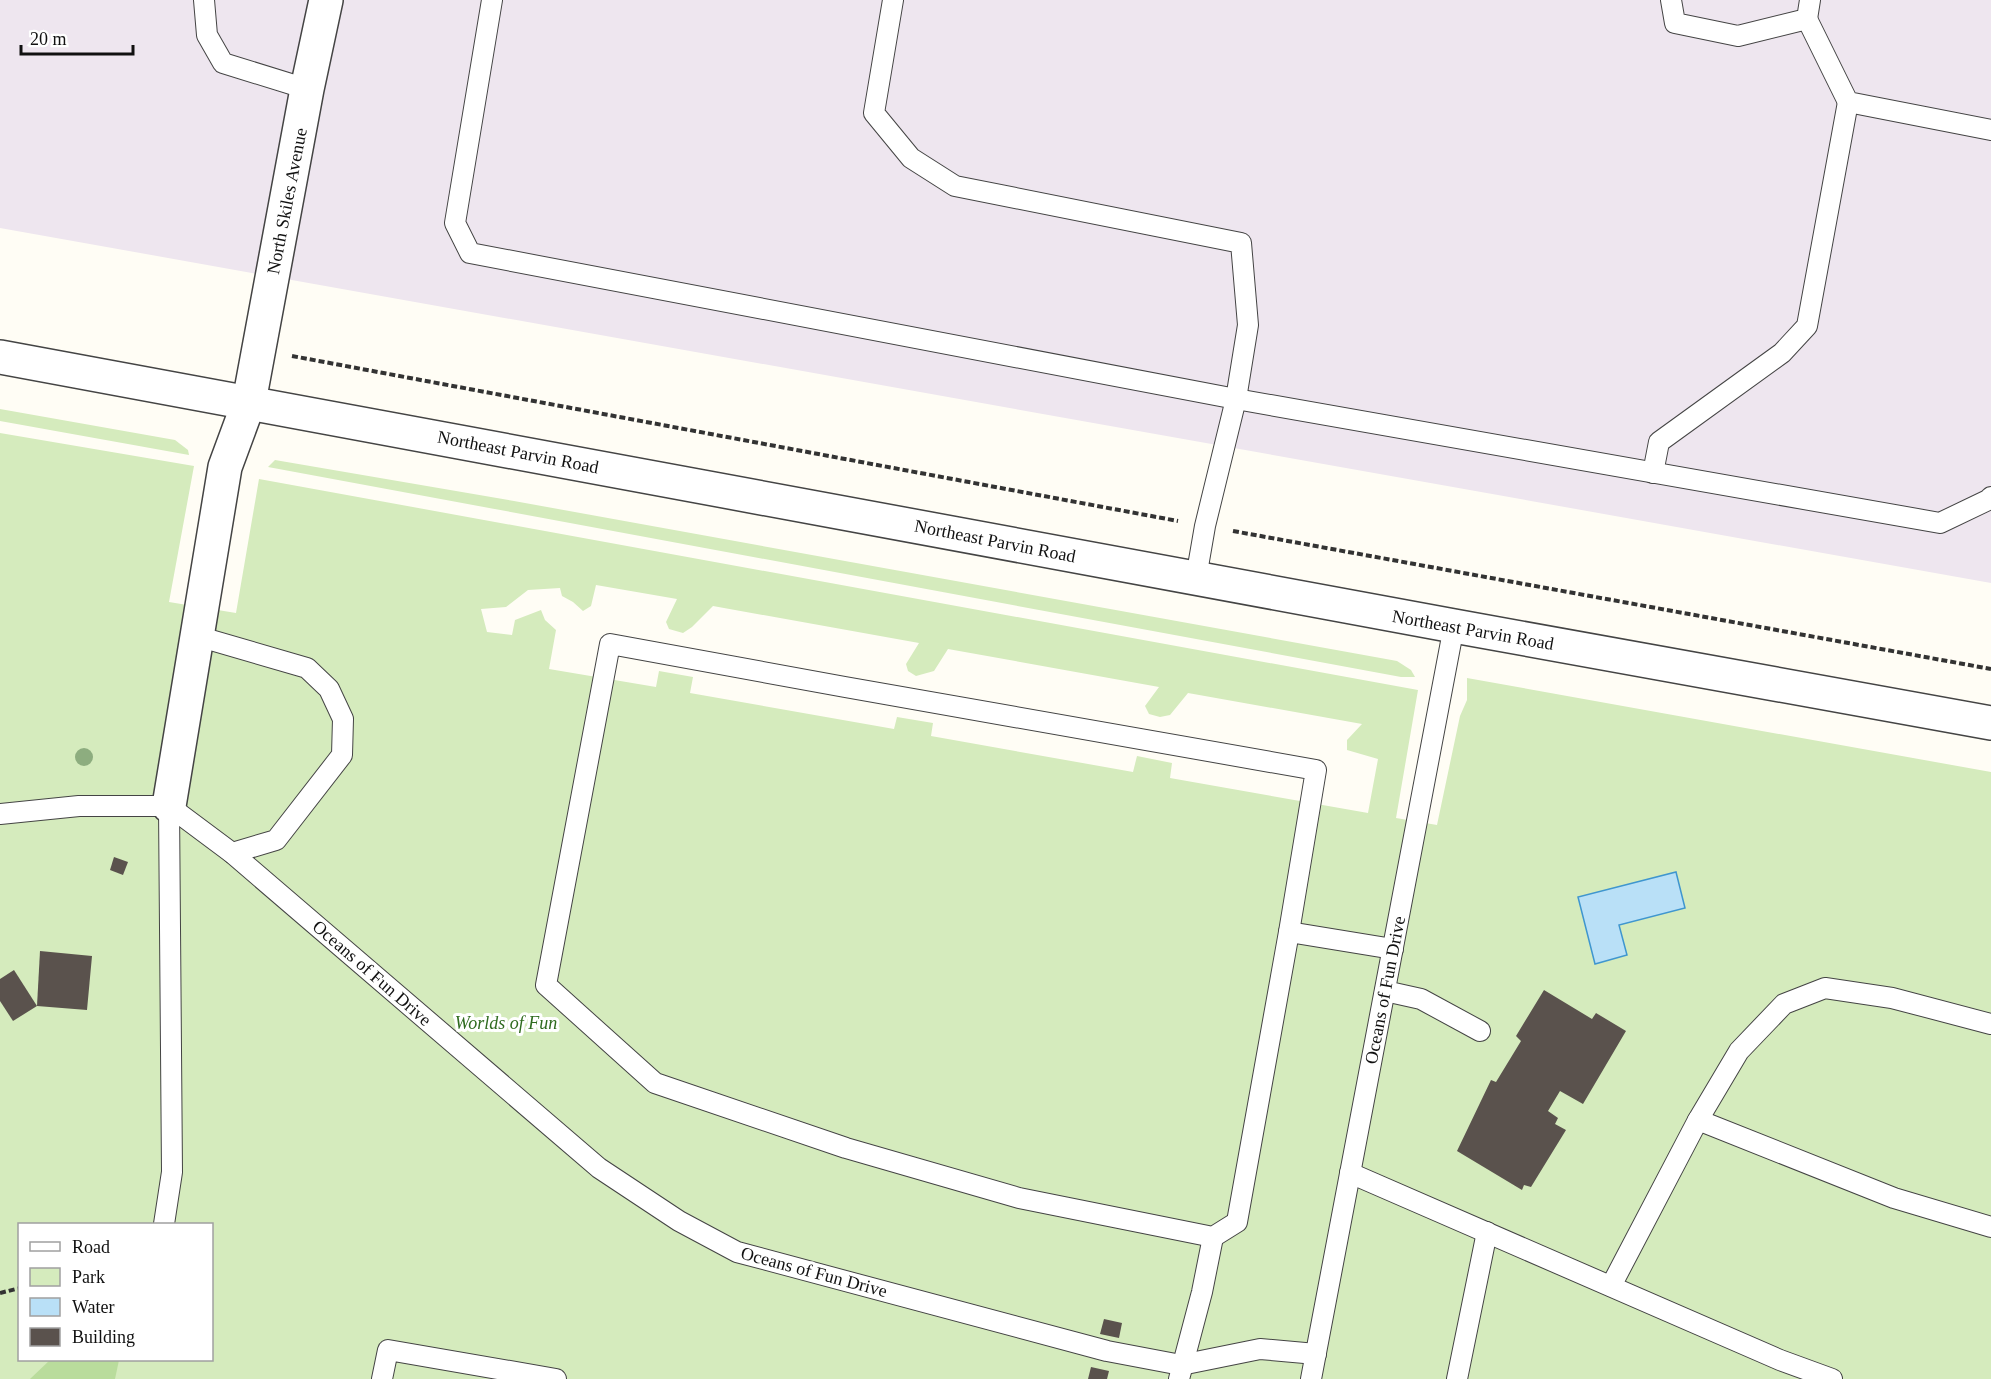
<svg xmlns="http://www.w3.org/2000/svg" width="1991" height="1379" font-family="Georgia,serif">
	<rect width="100%" height="100%" fill="#fffdf5"/>
	<path fill="#eee6ef" d="M0,0H1991V583L0,228Z"/>
	<g fill="#d5ebbd" fill-rule="evenodd">
		<path d="M0,409L175,440L188,450L189,455L0,421Z"/>
		<path d="M0,433L194,466L169,602L236,613L259,479L1418,690L1396,818L1437,825L1460,716L1467,700V678L1991,772V1379H0ZM596,585L677,599L666,622L669,629L683,633L692,627L713,606L919,643L906,664L908,671L916,676L934,671L948,649L1159,687L1145,706L1149,714L1160,717L1170,715L1188,693L1362,724L1347,740V750L1378,759L1368,813L1170,778L1172,763L1137,756L1133,772L931,736L933,723L897,717L894,729L690,693L693,677L659,671L656,687L549,669L556,630L545,620L541,610L515,620L512,635L487,632L481,609L506,607L528,590L560,588L562,596L573,602L583,611L591,606ZM20,1224H212V1360H20Z"/>
		<path d="M275,460L514,501L1397,661L1411,670L1415,677H1401L268,467Z"/>
	</g>
	<path fill="#b9dc9c" d="M50,1360H119L115,1379H30Z"/>
	<path fill="#b9e0f7" stroke="#3f96cf" stroke-width="1.5" d="M1676,872L1685,908L1619,925L1627,955L1595,964L1578,897Z"/>
	<g fill="#5a524d">
		<path d="M114,857L128,862L123,875L110,870Z"/>
		<path d="M40,951L92,956L87,1010L37,1006Z"/>
		<path d="M14,970L37,1006L13,1021L0,1001V979Z"/>
		<path d="M1544,990L1592,1019L1596,1013L1626,1031L1583,1104L1560,1091L1548,1111L1558,1118L1555,1124L1566,1130L1531,1187L1524,1185L1522,1190L1457,1151L1491,1080L1496,1082L1521,1041L1516,1036Z"/>
		<path d="M1104,1319L1122,1323L1119,1338L1100,1334Z"/>
		<path d="M1091,1367L1109,1371L1107,1379H1088Z"/>
	</g>
	<g fill="none" stroke-linecap="round" stroke-linejoin="round">
		<defs>
			<g id="service">
				<path d="M204,0L207,35L223,63L307,89"/>
				<path d="M492,0L455,223L470,253L1236,399L1940,523L1988,500L1991,497"/>
				<path d="M893,0L874,113L911,158L955,186L1241,243L1248,325L1236,399L1205,526L1196,578"/>
				<path d="M1671,0L1675,23L1738,36L1807,19L1810,0"/>
				<path d="M1807,19L1848,102L1991,130"/>
				<path d="M1653,473L1659,442L1782,353L1807,326L1848,102"/>
				<path d="M197,636L307,668L329,689L343,719L342,755L276,840L232,853"/>
				<path d="M610,644L845,687L1316,770L1289,932L1237,1222L1213,1237L1019,1198L846,1148L655,1083L546,985Z"/>
				<path d="M169,806L232,853L599,1168L679,1221L737,1252L1107,1351L1181,1365L1260,1349L1316,1354"/>
				<path d="M0,814L79,806H169"/>
				<path d="M1289,932L1393,949"/>
				<path d="M1385,991L1421,999L1480,1031"/>
				<path d="M1698,1120L1894,1198L1991,1227"/>
				<path d="M1350,1173L1780,1360L1832,1379"/>
				<path d="M164,1224L172,1172L169,806"/>
				<path d="M1611,1286L1698,1120L1739,1051L1784,1004L1825,988L1892,998L1991,1024"/>
				<path d="M382,1379L388,1350L556,1379"/>
				<path d="M1179,1379L1202,1292L1213,1237"/>
				<path d="M1311,1379L1454,626"/>
				<path d="M1457,1379L1487,1232"/>
			</g>
			<path id="minor" d="M169,806L225,467L249,402L307,89L326,0"/>
			<path id="tertiary" d="M0,357L1454,626L1991,723"/>
		</defs>
		<use href="#service" stroke="#444" stroke-width="22"/>
		<use href="#minor" stroke="#444" stroke-width="36"/>
		<use href="#tertiary" stroke="#444" stroke-width="36"/>
		<g stroke="#333" stroke-width="4" stroke-dasharray="6 3" stroke-linecap="butt">
			<path d="M292,356L1178,521"/>
			<path d="M1233,531L1991,669"/>
			<path d="M0,1293L20,1288"/>
		</g>
		<use href="#service" stroke="#fff" stroke-width="20"/>
		<use href="#minor" stroke="#fff" stroke-width="33"/>
		<use href="#tertiary" stroke="#fff" stroke-width="33"/>
	</g>
	<circle fill="#8dad7f" cx="84" cy="757" r="9"/>
	<g text-anchor="middle" dominant-baseline="central" stroke-width="6" stroke-linejoin="round" paint-order="stroke">
		<g font-size="18" fill="#111" stroke="#fff">
			<text transform="translate(287 201) rotate(-79)">North Skiles Avenue</text>
			<text transform="translate(518 452) rotate(11)">Northeast Parvin Road</text>
			<text transform="translate(995 541) rotate(11)">Northeast Parvin Road</text>
			<text transform="translate(1473 630) rotate(10)">Northeast Parvin Road</text>
			<text transform="translate(372 973) rotate(41)">Oceans of Fun Drive</text>
			<text transform="translate(1385 990) rotate(-79)">Oceans of Fun Drive</text>
			<text transform="translate(814 1272) rotate(15)">Oceans of Fun Drive</text>
		</g>
		<g font-size="18" font-style="italic" fill="#2f6b1f" stroke="#fff">
			<text x="506" y="1023">Worlds of Fun</text>
		</g>
	</g>
	<rect x="18" y="1223" width="195" height="138" fill="#ffffff" stroke="#a0a0a0" stroke-width="1.5"/>
	<rect x="30" y="1242" width="30" height="9" fill="#ffffff" stroke="#a0a0a0" stroke-width="1.5"/>
	<text x="72" y="1253" font-size="18" fill="#111111">Road</text>
	<rect x="30" y="1268" width="30" height="18" fill="#d5ebbd" stroke="#a0a0a0" stroke-width="1.5"/>
	<text x="72" y="1283" font-size="18" fill="#111111">Park</text>
	<rect x="30" y="1298" width="30" height="18" fill="#b9e0f7" stroke="#a0a0a0" stroke-width="1.5"/>
	<text x="72" y="1313" font-size="18" fill="#111111">Water</text>
	<rect x="30" y="1328" width="30" height="18" fill="#5a524d" stroke="#a0a0a0" stroke-width="1.5"/>
	<text x="72" y="1343" font-size="18" fill="#111111">Building</text>
	<path d="M21 45v9h112v-9" fill="none" stroke="#111111" stroke-width="3"/>
	<text x="30" y="45" font-size="18" fill="#111111" stroke="#ffffff" stroke-width="4.5" paint-order="stroke">20 m</text>
</svg>
